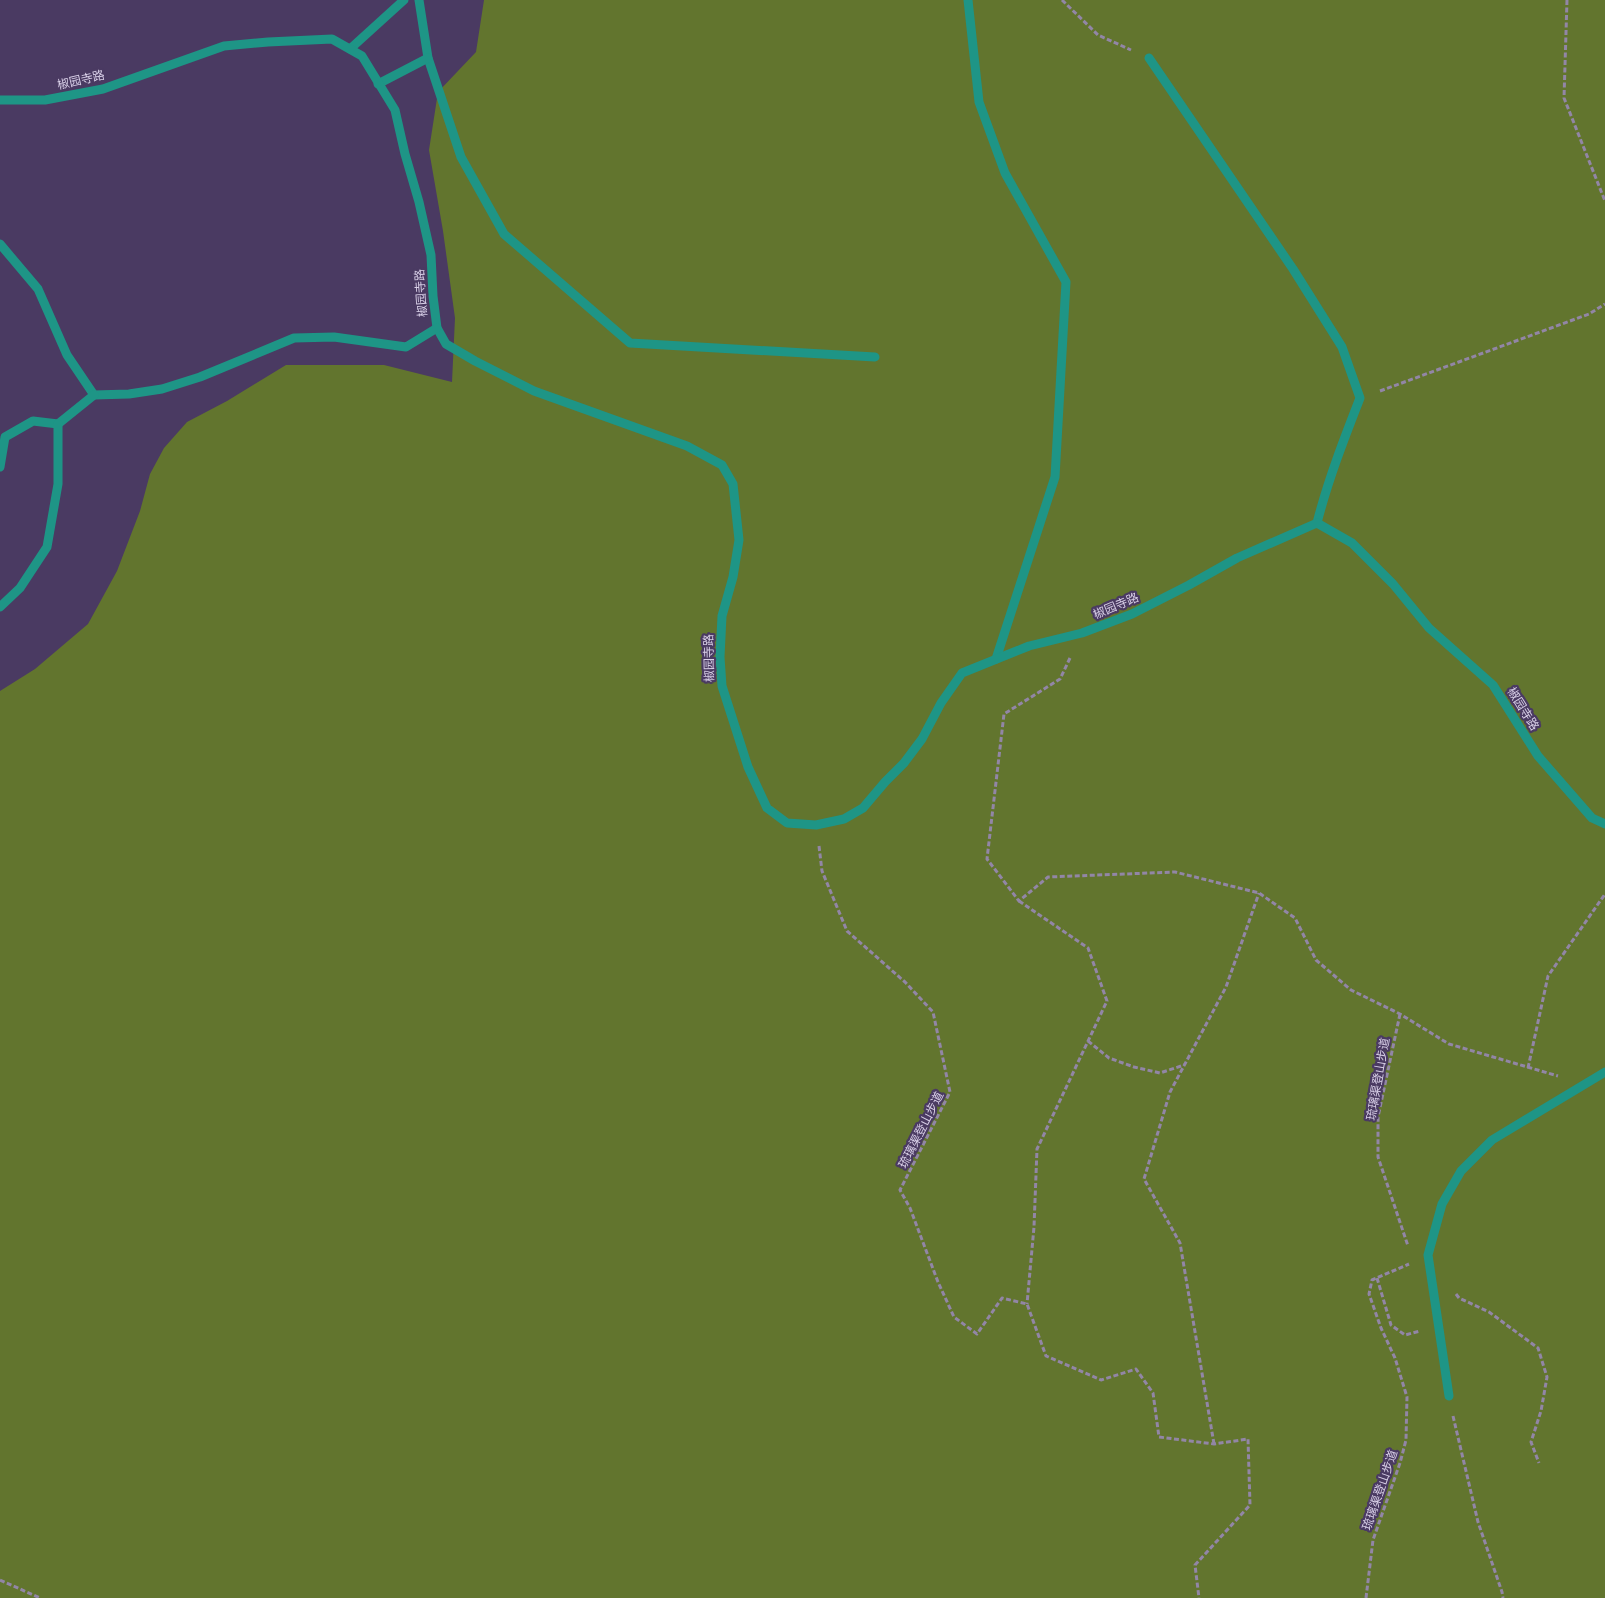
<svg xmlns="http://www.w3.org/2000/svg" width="1605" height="1598" font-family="Rubik,'Noto Sans SC',sans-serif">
	<rect width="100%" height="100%" fill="#4a3a62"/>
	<path fill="#62752e" d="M484,0H1605V1598H0V691L35,669L88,624L117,571L140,511L150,474L164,448L187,422L227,401L286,365H384L452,382L455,318L443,231L429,150L438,92L476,52Z"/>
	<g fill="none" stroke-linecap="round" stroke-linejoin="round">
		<g stroke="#9286a6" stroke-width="3" stroke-dasharray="5 2.5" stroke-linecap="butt">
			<path d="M1062,0L1098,35L1131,50"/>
			<path d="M1567,0L1564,98L1605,201"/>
			<path d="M1380,391L1589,314L1605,304"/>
			<path d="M1070,658L1060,679L1004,714L987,859L1019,901L1048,877L1175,872L1259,893L1295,918L1316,960L1351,990L1400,1014L1449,1044L1558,1076"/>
			<path d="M819,846L822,871L847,931L905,982L933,1012L950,1092L900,1190L910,1208L938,1282L954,1317L977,1334L1002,1298L1027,1304L1046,1356L1101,1380L1136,1369L1153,1393L1159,1437L1214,1444L1248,1439L1250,1505L1195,1565L1199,1598"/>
			<path d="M1019,901L1088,948L1107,1001L1037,1149L1034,1227L1027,1304"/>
			<path d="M1400,1014L1378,1117V1157L1408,1246"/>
			<path d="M1088,1041L1109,1058L1134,1067L1160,1073L1184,1065"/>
			<path d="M1528,1068L1548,976L1605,894"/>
			<path d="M1377,1278L1391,1325L1405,1335L1420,1331"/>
			<path d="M1456,1294L1459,1298L1489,1312L1538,1348L1547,1377L1541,1411L1531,1442L1539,1463"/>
			<path d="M1453,1416L1478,1522L1502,1592L1503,1598"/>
			<path d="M1214,1444L1180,1243L1144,1179L1170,1092L1226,987L1259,893"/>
			<path d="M0,1580L40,1598"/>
			<path d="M1366,1598L1373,1540L1400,1463L1406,1440L1407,1397L1395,1358L1381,1328L1369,1294L1372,1280L1409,1264"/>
		</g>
		<g stroke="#1e9586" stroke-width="9">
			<path d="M419,0L428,58L461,157L504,234L630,343L875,357"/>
			<path d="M968,0L979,102L1005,173L1066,282L1055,477L996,659"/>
			<path d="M350,49L404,0"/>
			<path d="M1149,58L1293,269L1342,347L1360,398C1344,439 1328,480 1317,523"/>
			<path d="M378,84L428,58"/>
			<path d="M0,100H45L103,89L224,46L268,42L332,39L362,56L395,110L405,154L419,202L431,255L433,296L437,328L446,344L475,361L534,391L687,446L722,465L733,484L739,540L733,577L722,616L720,657L722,686L748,767L767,808L787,823L816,825L844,819L863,808L885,782L904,763L922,739L941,703L962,673L1029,646L1082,633L1132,614L1189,585L1237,558L1317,523L1352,543L1393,584L1429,628L1493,685L1538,756L1592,818L1605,824"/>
			<path d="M0,244L38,289L67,355L94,395L129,394L162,389L200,377L294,338L334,337L406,347L437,328"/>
			<path d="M0,467L5,437L33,421L58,424L94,395"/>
			<path d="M0,607L20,588L47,547L58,484V424"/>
			<path d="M1449,1396L1428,1255L1442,1204L1461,1171L1492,1140L1605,1072"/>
		</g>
	</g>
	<g text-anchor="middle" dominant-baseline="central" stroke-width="4.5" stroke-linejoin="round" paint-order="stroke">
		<g font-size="12" fill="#d8cfe7" stroke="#4a3a62">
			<text transform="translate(81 80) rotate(-13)">椒园寺路</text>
			<text transform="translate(421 293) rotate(-94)">椒园寺路</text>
			<text transform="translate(1116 606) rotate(-23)">椒园寺路</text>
			<text transform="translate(709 658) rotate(-91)">椒园寺路</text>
			<text transform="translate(1523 709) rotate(58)">椒园寺路</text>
			<text transform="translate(1378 1079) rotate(-80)">琉璃渠登山步道</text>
			<text transform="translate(921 1130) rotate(-63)">琉璃渠登山步道</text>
			<text transform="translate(1380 1490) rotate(-71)">琉璃渠登山步道</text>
		</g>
	</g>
</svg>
